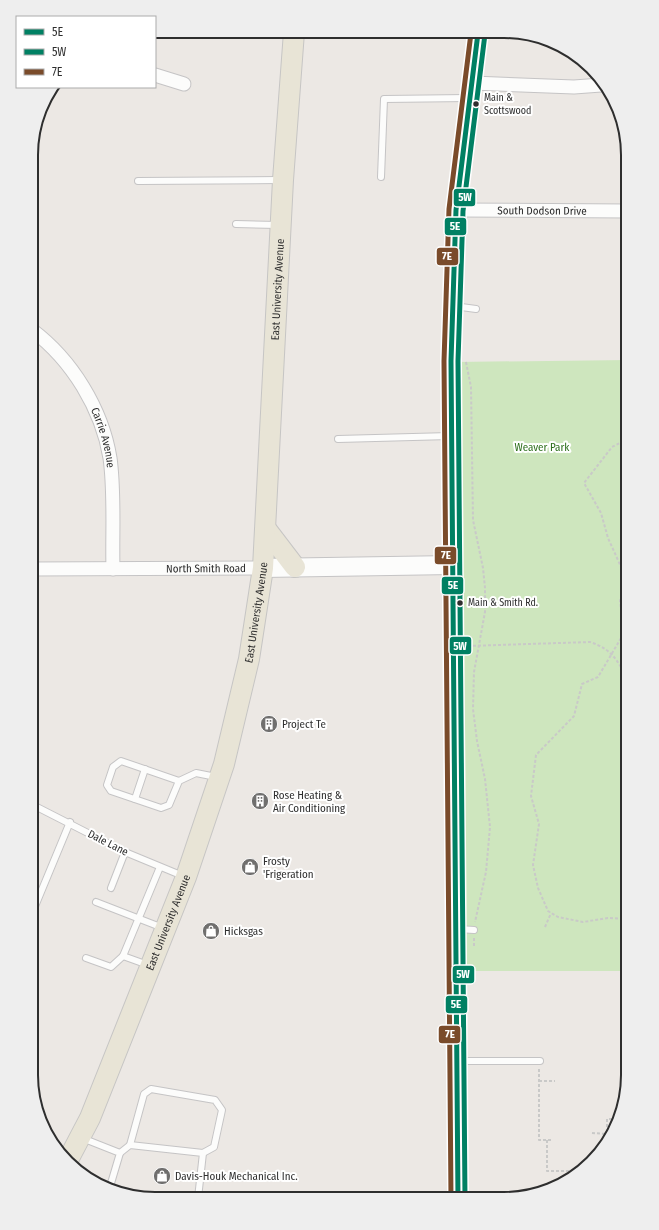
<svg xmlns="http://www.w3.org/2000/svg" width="659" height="1230" font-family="'Fira Sans Condensed',sans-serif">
	<rect width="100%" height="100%" fill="#ece8e4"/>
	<path fill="#cee6be" d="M628,360V971H458L455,362Z"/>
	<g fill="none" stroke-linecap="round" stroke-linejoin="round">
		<defs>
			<g id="lane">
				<path d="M381,177L384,99L468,98"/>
				<path d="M138,181L280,180"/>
				<path d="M236,224L278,225"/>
				<path d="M454,306L476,309"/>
				<path d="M338,439L450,436"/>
				<path d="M179,781L169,805L161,808L111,791L107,785L113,767L121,761L179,781L196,773L216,777"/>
				<path d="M135,799L145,769"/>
				<path d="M31,804L125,852L183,876"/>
				<path d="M111,888L125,852"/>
				<path d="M96,902L163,928"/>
				<path d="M31,916L70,822"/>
				<path d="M458,929L474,930"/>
				<path d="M86,958L111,967L123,956"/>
				<path d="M148,965L123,956L160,867"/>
				<path d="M459,1061H540"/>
				<path d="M627,1062L628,1054"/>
				<path d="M82,1138L120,1153L109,1190"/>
				<path d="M130,1145L144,1094L151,1089L215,1100L222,1110L214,1147L203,1153"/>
				<path d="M120,1153L130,1145L203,1153L198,1198"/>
			</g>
			<g id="street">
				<path d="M155,75L184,84"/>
				<path d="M472,83L574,87L601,85"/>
				<path id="s1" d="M456,210L628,211"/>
				<path id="s2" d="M32,330C72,360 102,409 110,458C115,494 112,533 113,569"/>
				<path id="s3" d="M32,569L263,568"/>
			</g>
			<g id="secondary">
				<path d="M263,568L453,565"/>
				<path d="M458,1199L451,361L456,210L478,33"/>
			</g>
			<g id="primary">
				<path d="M266,529L295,567"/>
				<path id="s4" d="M68,1160L90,1118L186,877L224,764L249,659L263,568L283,180L294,32"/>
			</g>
		</defs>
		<use href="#lane" stroke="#c5c4c5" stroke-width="8"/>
		<use href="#street" stroke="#c5c4c5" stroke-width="15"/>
		<use href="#secondary" stroke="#c5c4c5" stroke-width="20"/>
		<use href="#primary" stroke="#c6c5c4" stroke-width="22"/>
		<g stroke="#c9c9c8" stroke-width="2" stroke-dasharray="3 2" stroke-linecap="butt">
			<path d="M466,362L471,387L473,520L483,568L485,588V612L474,672L473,709L477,741L485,779L490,827L486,872L475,922"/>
			<path d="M468,646L590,642C612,649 618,661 628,680"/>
			<path d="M628,919L608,918L583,922L558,917L548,911L538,888L533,865L539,824L531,796L536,755L574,716L582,684L598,677L624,633L620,601L626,578L608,538L601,513L584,483L612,447L628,439"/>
			<path d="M545,927L551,913"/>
			<path d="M474,938V947"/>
			<path d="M539,1069V1140H552"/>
			<path d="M539,1081H555"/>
			<path d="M592,1133L607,1134"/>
			<path d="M547,1140V1171H581"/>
			<path d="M607,1142V1119H619"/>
		</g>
		<use href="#lane" stroke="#fcfcfb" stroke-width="6"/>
		<use href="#street" stroke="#fcfcfb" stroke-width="13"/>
		<use href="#secondary" stroke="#fcfcfb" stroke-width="18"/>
		<use href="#primary" stroke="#e8e4d6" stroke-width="20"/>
		<defs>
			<path id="bus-1" d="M458,1199L451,361L456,210L478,33"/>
			<path id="bus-2" d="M465,1199L458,361L463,211L485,34"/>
			<path id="bus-3" d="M451,1199L444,361L449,209L471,33"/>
		</defs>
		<use href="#bus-1" stroke="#fff" stroke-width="8"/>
		<use href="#bus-2" stroke="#fff" stroke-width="8"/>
		<use href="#bus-3" stroke="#fff" stroke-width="8"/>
		<use href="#bus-1" stroke="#008063" stroke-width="5"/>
		<use href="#bus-2" stroke="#008063" stroke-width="5"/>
		<use href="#bus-3" stroke="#7a4b2a" stroke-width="5"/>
	</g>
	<defs>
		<symbol id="building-disc" viewBox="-11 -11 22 22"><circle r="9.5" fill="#706f6e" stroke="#fff"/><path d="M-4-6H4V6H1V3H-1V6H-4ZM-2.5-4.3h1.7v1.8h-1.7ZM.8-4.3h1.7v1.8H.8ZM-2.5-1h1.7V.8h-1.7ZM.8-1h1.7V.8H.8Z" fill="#fff"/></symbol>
		<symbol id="shop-disc" viewBox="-11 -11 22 22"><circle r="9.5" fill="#706f6e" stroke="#fff"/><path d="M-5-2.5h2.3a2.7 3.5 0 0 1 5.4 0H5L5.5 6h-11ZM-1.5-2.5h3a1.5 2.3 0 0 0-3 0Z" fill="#fff"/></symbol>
	</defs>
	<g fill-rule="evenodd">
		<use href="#building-disc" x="259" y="714" width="20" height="20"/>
		<use href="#building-disc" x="250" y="791" width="20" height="20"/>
		<use href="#shop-disc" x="240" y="857" width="20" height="20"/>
		<use href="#shop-disc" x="201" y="921" width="20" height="20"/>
		<use href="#shop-disc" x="152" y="1166" width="20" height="20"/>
	</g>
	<g fill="#2e2e2e" stroke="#fff" stroke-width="1.5">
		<circle cx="476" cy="104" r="3.5"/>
		<circle cx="460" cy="603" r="3.5"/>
	</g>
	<g text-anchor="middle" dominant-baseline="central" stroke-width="4" stroke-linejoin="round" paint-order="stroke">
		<g font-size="10" fill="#2e2e2e" stroke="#fff" text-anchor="start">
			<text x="484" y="98">Main &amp;<tspan x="484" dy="13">Scottswood</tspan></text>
			<text x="468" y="603">Main &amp; Smith Rd.</text>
		</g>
		<g font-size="11" fill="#2e2e2e" stroke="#fff">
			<text stroke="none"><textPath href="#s1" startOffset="86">South Dodson Drive</textPath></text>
			<text stroke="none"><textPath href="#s4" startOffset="905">East University Avenue</textPath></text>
			<text stroke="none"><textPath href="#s2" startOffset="132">Carrie Avenue</textPath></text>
			<text stroke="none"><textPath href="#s3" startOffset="174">North Smith Road</textPath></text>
			<text stroke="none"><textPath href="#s4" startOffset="581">East University Avenue</textPath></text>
			<text transform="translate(108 843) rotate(27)">Dale Lane</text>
			<text stroke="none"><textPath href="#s4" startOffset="258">East University Avenue</textPath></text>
		</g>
		<g font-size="11" fill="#2c6e1b" stroke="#fff">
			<text x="542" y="447">Weaver Park</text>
		</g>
		<g font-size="11" fill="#2e2e2e" stroke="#fff" text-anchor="start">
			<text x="282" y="724">Project Te</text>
			<text x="273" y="795">Rose Heating &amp;<tspan x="273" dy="13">Air Conditioning</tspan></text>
			<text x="263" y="861">Frosty<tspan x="263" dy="13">'Frigeration</tspan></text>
			<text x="224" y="931">Hicksgas</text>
			<text x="175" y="1176">Davis-Houk Mechanical Inc.</text>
		</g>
	</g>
	<path d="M0 0H659V1230H0ZM155 38H504A117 117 0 0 1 621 155V1075A117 117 0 0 1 504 1192H155A117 117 0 0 1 38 1075V155A117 117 0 0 1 155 38Z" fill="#eee" fill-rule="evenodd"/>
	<path fill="none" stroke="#2e2e2e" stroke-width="2" d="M155 38H504A117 117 0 0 1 621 155V1075A117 117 0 0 1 504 1192H155A117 117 0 0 1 38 1075V155A117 117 0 0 1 155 38Z"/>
	<g stroke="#fff" stroke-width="1.5">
		<rect x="453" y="188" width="23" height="19" rx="4" fill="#008063"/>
		<rect x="444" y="217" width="23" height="19" rx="4" fill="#008063"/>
		<rect x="436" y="247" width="23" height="19" rx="4" fill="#7a4b2a"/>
		<rect x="434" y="546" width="23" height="19" rx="4" fill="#7a4b2a"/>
		<rect x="441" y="576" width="23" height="19" rx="4" fill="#008063"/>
		<rect x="449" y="636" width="23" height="19" rx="4" fill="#008063"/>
		<rect x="452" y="965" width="23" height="19" rx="4" fill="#008063"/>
		<rect x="445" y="995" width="23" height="19" rx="4" fill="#008063"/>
		<rect x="438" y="1025" width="23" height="19" rx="4" fill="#7a4b2a"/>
	</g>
	<g font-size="11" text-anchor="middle" font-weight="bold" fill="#fff">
		<text x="465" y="201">5W</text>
		<text x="455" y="230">5E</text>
		<text x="447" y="260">7E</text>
		<text x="446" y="559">7E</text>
		<text x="453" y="589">5E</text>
		<text x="460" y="650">5W</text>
		<text x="463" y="978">5W</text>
		<text x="456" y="1008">5E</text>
		<text x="450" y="1038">7E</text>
	</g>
	<rect x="16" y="16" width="140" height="72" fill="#ffffff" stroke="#ababab"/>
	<rect x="24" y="29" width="20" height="6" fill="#008063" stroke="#ababab"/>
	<text x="52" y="36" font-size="12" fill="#2e2e2e">5E</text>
	<rect x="24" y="49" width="20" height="6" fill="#008063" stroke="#ababab"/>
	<text x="52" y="56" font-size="12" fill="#2e2e2e">5W</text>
	<rect x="24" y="69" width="20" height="6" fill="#7a4b2a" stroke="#ababab"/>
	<text x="52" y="76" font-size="12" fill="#2e2e2e">7E</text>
</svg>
